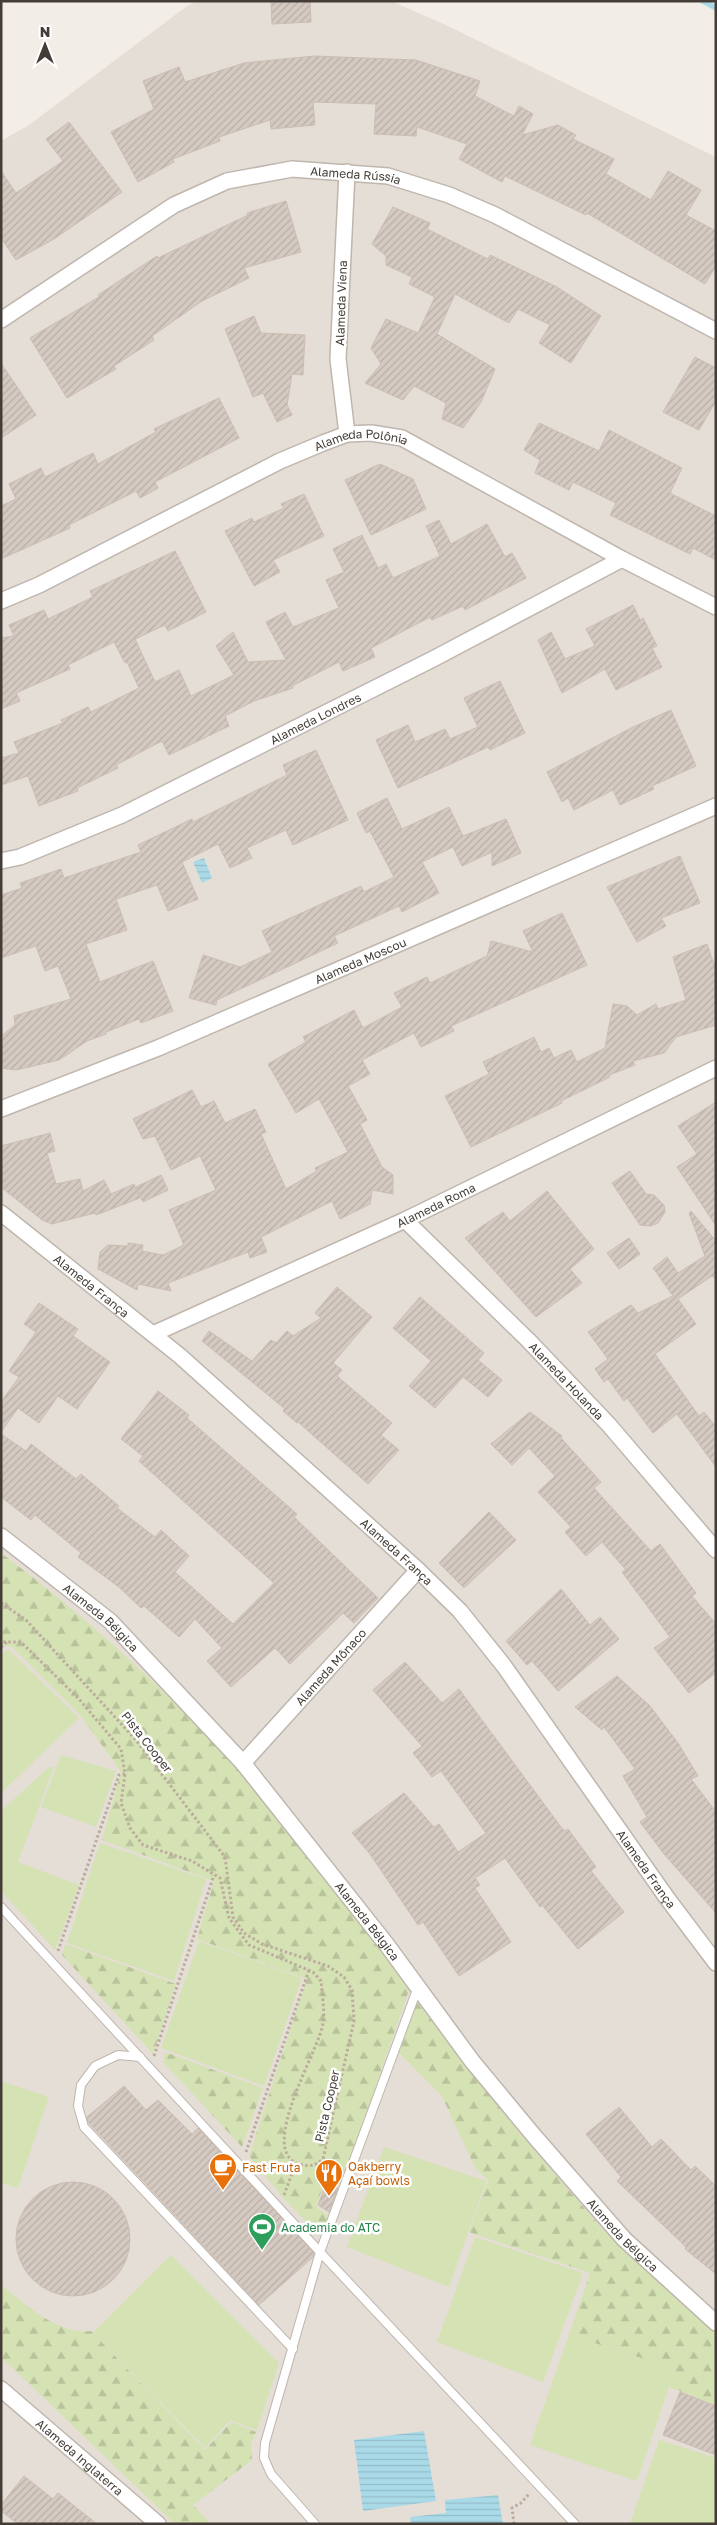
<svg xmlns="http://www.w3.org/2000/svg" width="717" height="2525" font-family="'Golos Text',sans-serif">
	<defs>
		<pattern id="forest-firs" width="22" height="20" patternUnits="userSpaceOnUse" patternTransform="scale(1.25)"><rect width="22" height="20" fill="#d5e2b4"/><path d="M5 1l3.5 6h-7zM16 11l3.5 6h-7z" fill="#b8c39b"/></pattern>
		<pattern id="water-rules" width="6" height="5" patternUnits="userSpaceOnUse" patternTransform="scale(1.25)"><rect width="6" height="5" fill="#aadae8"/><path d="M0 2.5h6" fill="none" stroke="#94bcc8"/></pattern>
		<pattern id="building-hatch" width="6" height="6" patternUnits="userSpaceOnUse" patternTransform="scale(1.25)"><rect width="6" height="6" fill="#d5cac1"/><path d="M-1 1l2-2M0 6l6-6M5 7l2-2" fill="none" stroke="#b8aea6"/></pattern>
	</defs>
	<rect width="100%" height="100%" fill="#f2ede7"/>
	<path fill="#e5ded6" d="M198,1H391L448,26L716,157V2524H1V141L29,125L187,6Z"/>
	<g fill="url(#forest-firs)">
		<path d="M1,1553C99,1626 188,1710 268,1803C319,1861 365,1926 409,1990L341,2187L325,2182L316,2206L329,2216L323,2232L319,2236L280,2194L249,2156L307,1979L197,1939L214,1881L102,1840L121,1772L80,1715L12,1647L1,1645Z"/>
		<path d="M65,1944L176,1984L153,2054L62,1955Z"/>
		<path d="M416,2001L521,2135L605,2232L716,2334V2405L669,2387L675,2369L569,2335L590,2273L469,2232L488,2180L475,2168L442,2096L398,2052Z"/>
		<path d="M165,2052L263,2088L242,2147L163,2062Z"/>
		<path d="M1,2285C28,2305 55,2334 91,2331L205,2450L231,2422L256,2432L251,2444L252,2460L193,2505L211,2524H175L1,2357Z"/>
	</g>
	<g fill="#d5e2b4">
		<path d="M8,1649L79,1718L1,1793V1655Z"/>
		<path d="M61,1755L116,1771L96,1827L41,1807Z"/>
		<path d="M49,1767H54L18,1862L79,1885L55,1950L1,1891V1811Z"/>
		<path d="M100,1843L206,1879L174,1981L67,1943Z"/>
		<path d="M199,1941L302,1978L264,2086L161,2048Z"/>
		<path d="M1,2081L49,2097L18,2188L1,2183Z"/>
		<path d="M384,2147L486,2181L449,2287L347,2247Z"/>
		<path d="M475,2237L583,2273L543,2382L437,2342Z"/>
		<path d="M171,2255L279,2363L257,2430L230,2420L205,2448L93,2333Z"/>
		<path d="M569,2335L675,2369L637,2481L530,2445Z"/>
		<path d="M659,2440L716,2458V2524H630Z"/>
	</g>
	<g fill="url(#water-rules)">
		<path d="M204,858L212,878L202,883L193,862Z"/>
		<path d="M424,2431L436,2501L363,2511L354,2440Z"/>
		<path d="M498,2495L503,2524H411L410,2517L446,2513L445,2500Z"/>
	</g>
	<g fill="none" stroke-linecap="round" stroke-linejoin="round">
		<path stroke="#aadae8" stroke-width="5.5" d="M703,1L716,8"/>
	</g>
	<g fill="url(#building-hatch)" stroke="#ccbdb2">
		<path d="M271,1H310L311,22L272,24Z"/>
		<path d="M314,56L416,60L480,81L475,96L514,116L519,106L533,114L522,135L558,125L576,135L573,139L614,159L606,174L651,200L668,171L701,190L686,215L716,231V266L705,284L587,213L586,215L505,176L502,182L459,159L467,144L417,127L416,136L374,134L376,104L313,102L315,125L271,129L270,120L219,137L220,141L173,159L174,162L138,182L111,132L154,109L143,81L179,67L185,82L244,63Z"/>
		<path d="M69,122L122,192L54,239L16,260L1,238V171L16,193L63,161L46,139Z"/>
		<path d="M286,201L301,252L244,268L249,278L202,301L152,336L154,340L114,366L116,369L67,398L30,338L99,297L98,295L157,256L158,258L248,215L247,213Z"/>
		<path d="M393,207L430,223L427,229L488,259L490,255L557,287L601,316L571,363L539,343L550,325L518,309L509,323L455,294L437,334L495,369L481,402L463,428L442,419L446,403L414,386L403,400L365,383L381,364L371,348L386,319L418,333L435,297L409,284L412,277L386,265V256L372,244Z"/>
		<path d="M254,316L261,333L305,335L303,375L292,374L287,405L292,415L277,422L263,393L253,397L225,329Z"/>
		<path d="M695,357L716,368V401L699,430L663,412Z"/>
		<path d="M1,363L36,415L1,438Z"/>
		<path d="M219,398L239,438L155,482L158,488L140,498L136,491L69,525L70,528L1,559V506L16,499L9,484L41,468L45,477L93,453L98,464L156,432L154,429Z"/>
		<path d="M539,423L599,451L609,430L682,468L670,493L716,516V560L693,548L690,554L610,515L616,503L573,482L569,490L535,473L540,460L524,450Z"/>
		<path d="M380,464L413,479L426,509L371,535L345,480Z"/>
		<path d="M304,494L324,536L273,560L280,572L254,586L225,531L252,518L254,522L284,508L281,504Z"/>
		<path d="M439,520L451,544L487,524L505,557L512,553L526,578L465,610L463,606L432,620L430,617L371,648L375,657L343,671L339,662L292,686L293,688L254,701L225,716L229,726L169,755L162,741L116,765L118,768L77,788L78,791L39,806L28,776L1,785V758L19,753L14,742L63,723L61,720L88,707L91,712L139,688L127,662L125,663L114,642L68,665L70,669L16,693L20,701L1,709V638L14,636L9,625L44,610L48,619L93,597L90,591L175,551L206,612L168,631L165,625L135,639L155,682L179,670L191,696L234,675L216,646L233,632L248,662L286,660L266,622L285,612L293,627L339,608L326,580L344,572L333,549L362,535L378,568L386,564L393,578L440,556L426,526Z"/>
		<path d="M633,605L640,620L643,618L657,646L652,648L662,667L616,690L605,669L562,693L538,640L551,632L565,659L595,646L586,629Z"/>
		<path d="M500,681L525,733L490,750L488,747L398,788L376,740L408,725L415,742L445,729L450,739L478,727L464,698Z"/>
		<path d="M671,710L696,766L652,786L654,789L620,805L613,790L574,810L568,798L562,802L547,772L633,727Z"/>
		<path d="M316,750L348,820L293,845L286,830L247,848L252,858L230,868L218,844L182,862L198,899L168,911L157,885L116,899L127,930L86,944L100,982L153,961L173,1011L141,1023L139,1019L106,1032V1034L87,1041L59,1060L16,1070L1,1068V1036L15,1025L14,1016L71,999L58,966L45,971L36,946L1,958V895L22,888L20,883L61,869L64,878L141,852L138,845L192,819L193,822L287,775L283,765Z"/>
		<path d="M387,798L402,829L449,807L463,836L506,819L521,853L492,866V852L462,866L453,847L422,862L439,893L402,912L399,906L334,936L338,943L217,1000L216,1005L189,998L203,955L240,967L272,952L262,931L361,886L364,892L394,877L370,831L366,833L357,813Z"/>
		<path d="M680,856L700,903L661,918L666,926L637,942L607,887Z"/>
		<path d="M562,913L587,965L451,1026L454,1031L421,1047L414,1033L362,1060L370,1074L348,1086L367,1120L360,1124L382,1167L393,1175V1194L372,1190L370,1204L340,1219L332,1201L261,1237L267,1252L250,1258L248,1252L168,1283L171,1291L138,1284L137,1290L98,1269L100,1252L108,1245L128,1246V1243L143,1245L142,1251L163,1255L184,1245L169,1210L216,1190L200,1156L171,1170L155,1136L143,1139L133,1119L192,1090L201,1107L214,1101L225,1123L255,1109L266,1132L261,1134L286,1189L317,1171L315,1168L348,1152L319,1099L296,1113L268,1064L306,1042L303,1037L354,1010L363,1028L402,1007L394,993L427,977L430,983L487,956L491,941L533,952L523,931Z"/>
		<path d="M707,944L716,970V1025L676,1037L664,1053L633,1061L635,1065L609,1075L610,1077L561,1101L562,1103L471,1147L445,1096L489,1074L483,1062L534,1037L541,1052L549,1048L554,1058L571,1050L577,1062L605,1048L613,1004L627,1006L637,1015L656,1004L658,1009L686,1000L673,957Z"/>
		<path d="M716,1102V1226L677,1167L697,1154L678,1126Z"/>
		<path d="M50,1133L55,1151L47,1153L56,1184L80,1179L83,1191L104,1180L111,1194L134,1184L140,1198L96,1215L95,1213L52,1224L42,1220L1,1187V1146Z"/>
		<path d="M630,1171L646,1194L654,1195L664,1205L665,1212L658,1223L651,1226L640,1225L612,1183Z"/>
		<path d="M161,1175L168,1190L143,1202L136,1187Z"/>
		<path d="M547,1191L594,1249L570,1269L582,1283L536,1317L465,1238L503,1212L510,1221Z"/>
		<path d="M691,1211L716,1241V1280L712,1276L678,1299L696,1324L655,1354L699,1416L704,1412L716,1427V1467L677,1414L653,1433L627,1398L624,1401L608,1379L604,1382L595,1369L608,1359L588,1332L631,1305L638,1313L673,1296L653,1268L667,1257L678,1273L705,1256L689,1213Z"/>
		<path d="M629,1238L640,1254L619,1269L607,1253Z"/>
		<path d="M337,1287L372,1317L333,1363L342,1370L337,1376L392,1423L381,1435L399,1450L368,1484L298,1422L297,1423L283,1411L285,1409L202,1341L209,1331L252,1361L271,1340L276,1343L287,1331L293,1336L321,1318L315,1313Z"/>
		<path d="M420,1297L484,1353L478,1360L502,1380L488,1397L463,1377L435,1408L409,1386L431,1361L393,1328Z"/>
		<path d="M39,1303L78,1329L73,1336L110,1362L77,1409L58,1396L39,1423L18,1408L1,1432V1402L19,1377L9,1371L36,1332L24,1324Z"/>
		<path d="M158,1391L189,1415L187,1418L297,1514L294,1517L378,1598L354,1623L343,1613L290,1664L275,1648L231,1687L207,1661L222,1648L195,1619L179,1637L144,1606L141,1608L119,1587L78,1557L81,1553L35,1515L31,1520L1,1497V1434L26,1451L31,1444L76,1479L81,1474L119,1506L117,1508L155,1537L161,1530L189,1556L175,1572L233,1624L274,1583L139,1461L143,1456L121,1439Z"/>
		<path d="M530,1412L562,1436L561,1438L601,1482L594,1488L651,1551L660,1544L696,1593L692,1596L716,1624V1673L689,1693L654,1648L670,1637L622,1572L626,1570L602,1542L586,1556L565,1532L571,1527L538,1492L555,1476L529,1448L512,1465L491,1444Z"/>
		<path d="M489,1512L516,1540L464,1588L439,1563Z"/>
		<path d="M561,1589L590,1625L600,1617L619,1639L558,1691L532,1661L527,1665L506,1641Z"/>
		<path d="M405,1662L442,1703L459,1689L564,1831L568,1829L596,1867L591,1871L624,1912L578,1949L542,1905L540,1907L505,1858L475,1878L480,1885L475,1888L511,1942L459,1976L423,1922L418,1925L370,1854L352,1833L404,1793L434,1827L439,1824L458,1852L486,1833L441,1771L432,1777L413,1753L422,1746L373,1690Z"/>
		<path d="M617,1676L650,1706L678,1743L698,1776L691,1779L716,1812V1913L664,1854L640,1822L647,1817L623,1776L635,1769L604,1727L602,1730L575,1707Z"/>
		<path d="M124,2086L146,2110L158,2100L192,2134L198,2128L314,2253L313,2257L259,2305L88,2122L87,2117Z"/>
		<path d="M619,2107L652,2147L661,2139L691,2170L695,2166L716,2186V2274L685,2249L686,2247L617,2181L621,2177L586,2134Z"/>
		<circle cx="73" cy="2239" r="57"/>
		<path d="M326,2184L338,2188L329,2212L318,2205Z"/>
		<path d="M680,2392L716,2406V2455L663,2435Z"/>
		<path d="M24,2476L53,2499L58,2493L97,2524H18L1,2511V2505Z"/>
	</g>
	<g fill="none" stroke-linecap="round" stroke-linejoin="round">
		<defs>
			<g id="service">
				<path d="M1,1907L320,2252L265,2443L264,2458L271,2474L315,2524"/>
				<path d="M418,1987L320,2252L575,2524"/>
				<path d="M140,2057L118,2055L95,2066L81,2085L78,2106L84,2127L293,2349"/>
			</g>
			<g id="minor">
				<path d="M347,172L338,359L347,434"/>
				<path id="s1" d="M1,320L174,205L227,181L292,169L388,176L449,195L495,215L716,331"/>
				<path id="s2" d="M1,601L39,585L280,461L323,443L347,434L371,433L402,438L622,559L716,607"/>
				<path id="s3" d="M1,861L20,857L122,815L433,659L622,559"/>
				<path id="s4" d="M1,1109L158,1048L716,806"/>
				<path id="s5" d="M1,1213L180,1356L418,1570L460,1611L504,1666L667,1898L716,1963"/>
				<path id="s6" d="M405,1220L529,1341L609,1425L716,1550"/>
				<path id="s7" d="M153,1334L405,1220L716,1068"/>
				<path id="s8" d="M1,1536L110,1621L243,1763L387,1945L472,2061L535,2137L624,2239L716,2323"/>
				<path id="s9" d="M243,1763L418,1570"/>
				<path id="s10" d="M1,2389L158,2524"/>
			</g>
		</defs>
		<use href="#service" stroke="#bfb6ae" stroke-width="10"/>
		<use href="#minor" stroke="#bfb6ae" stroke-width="18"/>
		<g stroke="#bcac9e" stroke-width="3" stroke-dasharray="2.5 2.5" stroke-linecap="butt">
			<path d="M1,1603L26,1620L135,1739L225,1857L233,1917L244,1933L262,1944L328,1966L344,1977L352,1990L354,2021L323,2159C315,2166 310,2167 299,2164C256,2151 320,2049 323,2023C325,2010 322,1994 321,1981L313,1972L249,1945L229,1918L220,1878L192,1861L143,1845L130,1828L121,1803L125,1774L121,1749L79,1699L21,1642H1"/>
			<path d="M1,1647L7,1642"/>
			<path d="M58,1951L119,1775L125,1774"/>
			<path d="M154,2056L214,1875"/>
			<path d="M246,2152L309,1970"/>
			<path d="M284,2195L296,2163"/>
			<path d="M514,2524L512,2508L521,2503L530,2493"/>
		</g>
		<use href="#service" stroke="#fff" stroke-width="8"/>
		<use href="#minor" stroke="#fff" stroke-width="15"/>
	</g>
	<defs>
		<symbol id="cafe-pin" viewBox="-11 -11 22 30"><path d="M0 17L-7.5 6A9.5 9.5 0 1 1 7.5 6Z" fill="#e8710a" stroke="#fff"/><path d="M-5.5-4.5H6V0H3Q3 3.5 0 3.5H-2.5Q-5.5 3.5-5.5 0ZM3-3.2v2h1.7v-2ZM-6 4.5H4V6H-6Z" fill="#fff"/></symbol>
		<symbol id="restaurant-pin" viewBox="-11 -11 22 30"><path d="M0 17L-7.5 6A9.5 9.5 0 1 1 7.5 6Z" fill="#e8710a" stroke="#fff"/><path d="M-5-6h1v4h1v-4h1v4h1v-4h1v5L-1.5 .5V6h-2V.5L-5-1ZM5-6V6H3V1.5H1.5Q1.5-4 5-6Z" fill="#fff"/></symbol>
		<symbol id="stadium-pin" viewBox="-11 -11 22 30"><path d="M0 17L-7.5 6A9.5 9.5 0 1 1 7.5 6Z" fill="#2e9e5b" stroke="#fff"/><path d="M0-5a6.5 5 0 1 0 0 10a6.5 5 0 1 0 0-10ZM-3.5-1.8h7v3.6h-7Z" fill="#fff"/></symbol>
	</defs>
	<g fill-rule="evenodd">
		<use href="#cafe-pin" x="207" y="2151" width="32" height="43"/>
		<use href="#restaurant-pin" x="313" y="2157" width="32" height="43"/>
		<use href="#stadium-pin" x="246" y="2211" width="32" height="43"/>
	</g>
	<g text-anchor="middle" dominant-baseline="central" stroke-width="5" stroke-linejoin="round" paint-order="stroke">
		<g font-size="12" fill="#443d37" stroke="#fff">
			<text stroke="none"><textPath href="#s1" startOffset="396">Alameda Rússia</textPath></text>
			<text transform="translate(341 303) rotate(-88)">Alameda Viena</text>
			<text stroke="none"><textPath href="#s2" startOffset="398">Alameda Polônia</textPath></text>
			<text stroke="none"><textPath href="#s3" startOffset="346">Alameda Londres</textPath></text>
			<text stroke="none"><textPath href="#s4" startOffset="389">Alameda Moscou</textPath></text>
			<text stroke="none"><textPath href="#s7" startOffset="311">Alameda Roma</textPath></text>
			<text stroke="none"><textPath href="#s5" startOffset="116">Alameda França</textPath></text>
			<text stroke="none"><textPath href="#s6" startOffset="228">Alameda Holanda</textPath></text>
			<text stroke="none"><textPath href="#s5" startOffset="521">Alameda França</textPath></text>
			<text stroke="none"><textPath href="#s8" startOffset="129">Alameda Bélgica</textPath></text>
			<text stroke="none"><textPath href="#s9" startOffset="130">Alameda Mônaco</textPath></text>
			<text transform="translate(147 1742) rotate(52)">Pista Cooper</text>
			<text stroke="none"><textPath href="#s5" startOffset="926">Alameda França</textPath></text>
			<text stroke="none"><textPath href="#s8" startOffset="534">Alameda Bélgica</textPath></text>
			<text transform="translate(327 2106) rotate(-77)">Pista Cooper</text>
			<text stroke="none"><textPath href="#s8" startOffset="939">Alameda Bélgica</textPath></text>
			<text stroke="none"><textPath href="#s10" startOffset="104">Alameda Inglaterra</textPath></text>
		</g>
		<g font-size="12" fill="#c56008" stroke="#fff" text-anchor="start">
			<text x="348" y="2166">Oakberry<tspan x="348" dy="14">Açaí bowls</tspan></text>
			<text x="242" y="2167">Fast Fruta</text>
		</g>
		<g font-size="12" fill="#27864d" stroke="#fff" text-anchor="start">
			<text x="281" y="2227">Academia do ATC</text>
		</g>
	</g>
	<rect width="717" height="2525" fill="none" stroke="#443d37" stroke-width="5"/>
	<g transform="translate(45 45)" stroke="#ffffff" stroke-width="4" paint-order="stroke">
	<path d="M0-4L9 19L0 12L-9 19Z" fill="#443d37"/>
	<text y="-8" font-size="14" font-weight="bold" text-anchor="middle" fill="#443d37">N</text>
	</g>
</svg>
